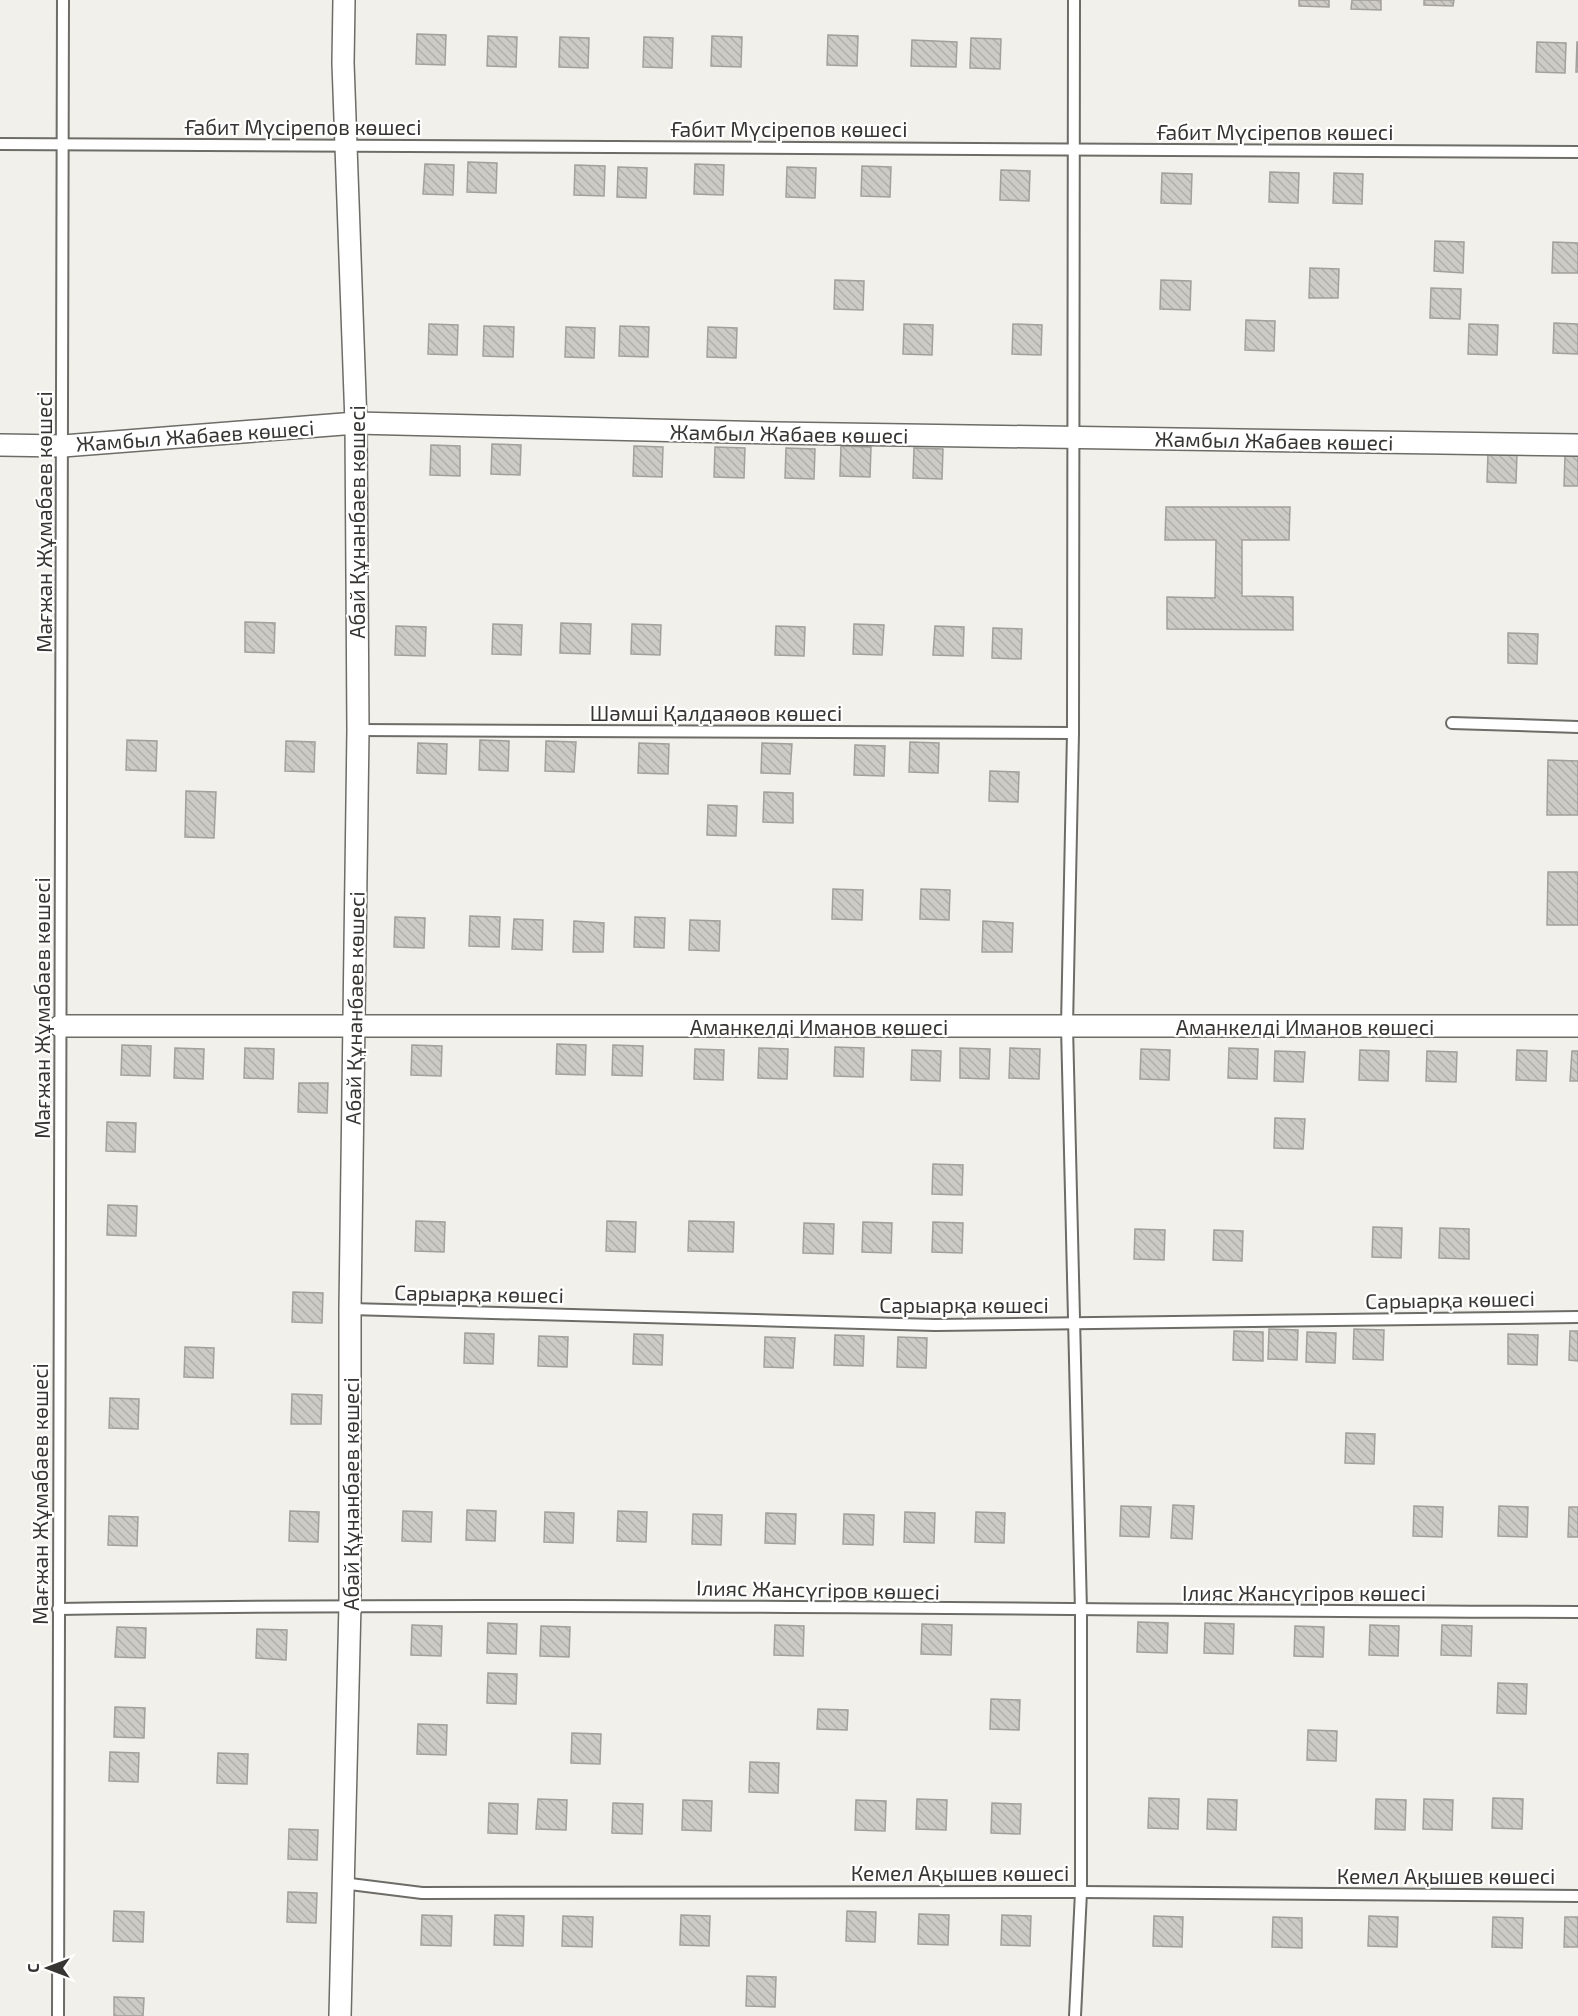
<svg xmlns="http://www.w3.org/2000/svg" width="1578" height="2016" font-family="'Exo 2',sans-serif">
	<defs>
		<pattern id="building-back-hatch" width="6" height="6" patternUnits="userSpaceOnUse" patternTransform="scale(1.5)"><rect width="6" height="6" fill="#cdcbc6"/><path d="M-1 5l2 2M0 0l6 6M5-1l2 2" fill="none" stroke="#b1afab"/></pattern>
	</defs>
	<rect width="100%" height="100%" fill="#f1f0ea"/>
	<g fill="url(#building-back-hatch)" stroke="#a2a09b" stroke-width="1.5">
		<path d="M1299,0H1329V7L1299,6Z"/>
		<path d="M1352,0H1381V10L1351,9Z"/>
		<path d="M1424,0H1454L1453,6L1424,5Z"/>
		<path d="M417,34L446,35L445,65L416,64Z"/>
		<path d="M828,35L858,36L857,66L827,65Z"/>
		<path d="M488,36L517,37L516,67L487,66Z"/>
		<path d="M712,36L742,37L741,67L711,66Z"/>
		<path d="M560,37L589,38L588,68L559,67Z"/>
		<path d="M644,37L673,38L672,68L643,67Z"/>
		<path d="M971,38L1001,39L1000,69L970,68Z"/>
		<path d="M912,40L957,42L956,67L911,66Z"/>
		<path d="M1537,42L1566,43L1565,73L1536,72Z"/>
		<path d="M1577,42H1578V72H1576Z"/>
		<path d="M468,162L497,163L496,193L467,192Z"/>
		<path d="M425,164L454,165L453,195L423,194Z"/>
		<path d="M695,164L724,165L723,195L694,194Z"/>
		<path d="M575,165L605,166L604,196L574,195Z"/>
		<path d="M862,166L891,167L890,197L861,196Z"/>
		<path d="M618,167L647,168L646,198L617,197Z"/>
		<path d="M787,167L816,168L815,198L786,197Z"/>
		<path d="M1001,170L1030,171L1029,201L1000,200Z"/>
		<path d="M1270,172L1299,173L1298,203L1269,202Z"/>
		<path d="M1162,173L1192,174L1191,204L1161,203Z"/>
		<path d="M1334,173L1363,174L1362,204L1333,203Z"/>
		<path d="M1435,241L1464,242L1463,273L1434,271Z"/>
		<path d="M1553,242L1578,243V273H1552Z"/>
		<path d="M1310,268L1339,269L1338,298H1309Z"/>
		<path d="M835,280L864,281L863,310L834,309Z"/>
		<path d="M1161,280L1191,281L1190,310L1160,309Z"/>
		<path d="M1431,288L1461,289L1460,319L1430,318Z"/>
		<path d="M1246,320L1275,321L1274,351L1245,350Z"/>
		<path d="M1554,323L1578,324V354L1553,353Z"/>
		<path d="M429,324L458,325L457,355L428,354Z"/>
		<path d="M904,324L933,325L932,355L903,354Z"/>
		<path d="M1013,324L1042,325L1041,355L1012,354Z"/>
		<path d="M1469,324L1498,325L1497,355L1468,354Z"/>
		<path d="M484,326L514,327L513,357L483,356Z"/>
		<path d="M620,326L649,327L648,357L619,356Z"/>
		<path d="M566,327L595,328L594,358L565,357Z"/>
		<path d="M708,327L737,328L736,358L707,357Z"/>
		<path d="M492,444L521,445L520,475L491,474Z"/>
		<path d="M431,445L460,446V476L430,475Z"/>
		<path d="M634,446L663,447L662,477L633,476Z"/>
		<path d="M841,446L871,447L870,477L840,476Z"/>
		<path d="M715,447L745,448L744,478L714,477Z"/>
		<path d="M786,448L815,449L814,479L785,478Z"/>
		<path d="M914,448L943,449L942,479L913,478Z"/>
		<path d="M1488,453H1517L1516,483L1487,482Z"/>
		<path d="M1565,456H1578V486H1564Z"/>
		<path d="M1166,507H1290L1289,540H1242V596L1293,597V630L1167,629V597L1215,598L1216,540H1165Z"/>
		<path d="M245,622L275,623L274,653L245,652Z"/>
		<path d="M561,623L591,624L590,654L560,653Z"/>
		<path d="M493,624L522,625L521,655L492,654Z"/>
		<path d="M632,624L661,625L660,655L631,654Z"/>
		<path d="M854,624L884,625L882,655L853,654Z"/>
		<path d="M396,626L426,627L425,656L395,655Z"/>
		<path d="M776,626L805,627L804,656L775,655Z"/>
		<path d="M935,626L964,627L963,656L933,655Z"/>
		<path d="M993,628L1022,629L1021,659L992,658Z"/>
		<path d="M1508,633L1538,634L1537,664L1508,663Z"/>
		<path d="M127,740L157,741L156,771L126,770Z"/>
		<path d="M480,740L509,741L508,771L479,770Z"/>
		<path d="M286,741L315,742L314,772L285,771Z"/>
		<path d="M546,741L576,742L574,772L545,771Z"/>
		<path d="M910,742L939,743L938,773L909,772Z"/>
		<path d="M418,743L447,744L446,774L417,773Z"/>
		<path d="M639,743L669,744L668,774L638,773Z"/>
		<path d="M762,743L792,744L790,774L761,773Z"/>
		<path d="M855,745L885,746L884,776L854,775Z"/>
		<path d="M1548,760L1578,761V815H1547Z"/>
		<path d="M990,771L1019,772L1018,802L989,801Z"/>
		<path d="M186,791L216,792L214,838L185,837Z"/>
		<path d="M764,792L793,793V823L763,822Z"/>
		<path d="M708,805L737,806L736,836L707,835Z"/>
		<path d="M1548,872H1578V925H1547Z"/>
		<path d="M833,889L863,890L862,920L832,919Z"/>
		<path d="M921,889L950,890L949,920L920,919Z"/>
		<path d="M470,916L500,917L499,947L469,946Z"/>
		<path d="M395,917L425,918L424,948L394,947Z"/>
		<path d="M635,917L665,918L664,948L634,947Z"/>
		<path d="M514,919L543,920L542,950L512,949Z"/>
		<path d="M690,920L720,921L719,951L689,950Z"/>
		<path d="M574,921L604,923L603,952H573Z"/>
		<path d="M983,921L1013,923L1012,952H982Z"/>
		<path d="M557,1044L586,1045L585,1075L556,1074Z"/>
		<path d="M122,1045L151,1046L150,1076L121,1075Z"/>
		<path d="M412,1045L442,1046L441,1076L411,1075Z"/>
		<path d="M613,1045L643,1046L642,1076L612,1075Z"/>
		<path d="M835,1047L864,1048L863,1077L834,1076Z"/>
		<path d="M175,1048L204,1049L203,1079L174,1078Z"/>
		<path d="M245,1048L274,1049L273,1079L244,1078Z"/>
		<path d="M759,1048L788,1049L787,1079L758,1078Z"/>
		<path d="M960,1048L990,1049L989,1079L960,1078Z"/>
		<path d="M1010,1048L1040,1049L1039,1079L1009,1078Z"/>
		<path d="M1229,1048L1258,1049L1257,1079L1228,1078Z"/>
		<path d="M695,1049L724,1050L723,1080L694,1079Z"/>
		<path d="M1141,1049L1170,1050L1169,1080L1140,1079Z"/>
		<path d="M912,1050L941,1051L940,1081L911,1080Z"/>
		<path d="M1360,1050L1389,1051L1388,1081L1359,1080Z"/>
		<path d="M1517,1050L1547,1051L1546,1081L1516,1080Z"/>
		<path d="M1275,1051L1305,1052L1303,1082L1274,1081Z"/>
		<path d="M1427,1051L1457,1052L1456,1082L1426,1081Z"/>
		<path d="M1572,1051H1578V1081H1570Z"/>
		<path d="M299,1083H328L327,1113L298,1112Z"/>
		<path d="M1275,1118L1305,1119L1303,1149L1274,1148Z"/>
		<path d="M107,1122L136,1123L135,1152L106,1151Z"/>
		<path d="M933,1164L963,1165L962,1195L932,1194Z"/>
		<path d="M108,1205L137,1206L136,1236L107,1235Z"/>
		<path d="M416,1221L445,1222L444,1252L415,1251Z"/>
		<path d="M607,1221L636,1222L635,1252L606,1251Z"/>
		<path d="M689,1221L734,1222L733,1252L688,1251Z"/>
		<path d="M863,1222L892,1223L891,1253L862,1252Z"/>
		<path d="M933,1222L963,1223L962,1253L932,1252Z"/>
		<path d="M804,1223L834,1224L833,1254L803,1253Z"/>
		<path d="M1373,1227L1402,1228L1401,1258L1372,1257Z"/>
		<path d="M1440,1228L1469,1229V1259L1439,1258Z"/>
		<path d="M1135,1229L1165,1230L1164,1260L1134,1259Z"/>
		<path d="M1214,1230L1243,1231L1242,1261L1213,1260Z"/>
		<path d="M293,1292L323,1293L322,1323L292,1322Z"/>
		<path d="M1269,1329L1298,1330L1297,1360L1268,1359Z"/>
		<path d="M1354,1329L1384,1330L1383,1360L1353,1359Z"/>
		<path d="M1234,1331L1263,1332V1361L1233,1360Z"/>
		<path d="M1570,1331H1578V1361L1569,1360Z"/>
		<path d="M1307,1332L1336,1333L1335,1363L1306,1362Z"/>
		<path d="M465,1333L494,1334L493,1364L464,1363Z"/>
		<path d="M634,1334L663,1335L662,1365L633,1364Z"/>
		<path d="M1508,1334L1538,1335L1537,1365L1508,1364Z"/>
		<path d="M835,1335L864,1336L863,1366L834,1365Z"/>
		<path d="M539,1336L568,1337L567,1367L538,1366Z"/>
		<path d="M765,1337L795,1338L793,1368L764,1367Z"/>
		<path d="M898,1337L927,1338L926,1368L897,1367Z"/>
		<path d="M185,1347L214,1348L213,1378L184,1377Z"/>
		<path d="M292,1394L322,1395L321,1424H291Z"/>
		<path d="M110,1398L139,1399L138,1429L109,1428Z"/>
		<path d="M1346,1433L1375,1434L1374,1464L1345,1463Z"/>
		<path d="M1173,1505L1194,1506L1192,1539L1171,1538Z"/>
		<path d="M1121,1506L1151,1507L1149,1537L1120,1536Z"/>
		<path d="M1414,1506L1443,1507L1442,1537L1413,1536Z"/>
		<path d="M1499,1506L1528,1507L1527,1537L1498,1536Z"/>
		<path d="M1569,1507H1578V1537H1568Z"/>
		<path d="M467,1510L496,1511L495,1541L466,1540Z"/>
		<path d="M290,1511L319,1512L318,1542L289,1541Z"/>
		<path d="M403,1511L432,1512L431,1542L402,1541Z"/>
		<path d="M618,1511L647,1512L646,1542L617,1541Z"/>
		<path d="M545,1512L574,1513L573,1543L544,1542Z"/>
		<path d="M905,1512L935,1513L934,1543L904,1542Z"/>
		<path d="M976,1512L1005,1513L1004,1543L975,1542Z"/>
		<path d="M766,1513L796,1514L795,1544L765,1543Z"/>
		<path d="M693,1514L722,1515L721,1545L692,1544Z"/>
		<path d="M844,1514L874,1515L873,1545L843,1544Z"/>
		<path d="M109,1516L138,1517L137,1546L108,1545Z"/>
		<path d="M1138,1622L1168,1623L1167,1653L1137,1652Z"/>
		<path d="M488,1623L517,1624L516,1654L487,1653Z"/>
		<path d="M1205,1623L1234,1624L1233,1654L1204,1653Z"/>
		<path d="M922,1624L952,1625L951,1655L921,1654Z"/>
		<path d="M412,1625L442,1626L441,1656L411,1655Z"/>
		<path d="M775,1625L804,1626L803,1656L774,1655Z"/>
		<path d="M1370,1625L1399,1626L1398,1656L1369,1655Z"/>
		<path d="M1442,1625L1472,1626L1471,1656L1441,1655Z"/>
		<path d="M541,1626L570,1627L569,1657L540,1656Z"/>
		<path d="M1295,1626L1324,1627L1323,1657L1294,1656Z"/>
		<path d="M117,1627L146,1628L145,1658L115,1657Z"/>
		<path d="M257,1629L287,1630L286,1660L256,1658Z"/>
		<path d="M488,1673L517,1674L516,1704L487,1703Z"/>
		<path d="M1498,1683L1527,1684L1526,1714L1497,1713Z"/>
		<path d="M991,1699L1020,1700L1019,1730L990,1729Z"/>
		<path d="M115,1707L145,1708L144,1738L114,1737Z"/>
		<path d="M818,1709L848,1710L847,1730L817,1729Z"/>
		<path d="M418,1724L447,1725L446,1755L417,1754Z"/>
		<path d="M1308,1730L1337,1731L1336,1761L1307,1760Z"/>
		<path d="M572,1733L601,1734L600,1764L571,1763Z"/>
		<path d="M110,1752L139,1753L138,1782L109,1781Z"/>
		<path d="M218,1753L248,1754L247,1784L217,1783Z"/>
		<path d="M750,1762L779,1763L778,1793L749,1792Z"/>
		<path d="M1149,1798L1179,1799L1178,1829L1148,1828Z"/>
		<path d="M1493,1798L1523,1799L1522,1829L1492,1828Z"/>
		<path d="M538,1799L567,1800L566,1830L536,1829Z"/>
		<path d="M917,1799L947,1800L946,1830L916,1829Z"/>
		<path d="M1208,1799L1237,1800L1236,1830L1207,1829Z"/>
		<path d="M1376,1799L1406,1800L1405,1830L1375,1829Z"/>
		<path d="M1424,1799L1453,1800L1452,1830L1423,1829Z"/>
		<path d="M683,1800L712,1801L711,1831L682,1830Z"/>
		<path d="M856,1800L886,1801L885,1831L855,1830Z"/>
		<path d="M489,1803L518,1804L517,1834L488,1833Z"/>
		<path d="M613,1803L643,1804L642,1834L612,1833Z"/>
		<path d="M992,1803L1021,1804L1020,1834L991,1833Z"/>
		<path d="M289,1829L318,1830L317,1860L288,1859Z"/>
		<path d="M288,1892L317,1893L316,1923L287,1922Z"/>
		<path d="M114,1911L144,1912L143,1942L113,1941Z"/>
		<path d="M847,1911L876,1912L875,1942L846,1941Z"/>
		<path d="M919,1914L949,1915L948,1945L918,1944Z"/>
		<path d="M422,1915L452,1916L451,1946L421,1945Z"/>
		<path d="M495,1915L524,1916L523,1946L494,1945Z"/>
		<path d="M681,1915L710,1916L709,1946L680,1945Z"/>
		<path d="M1002,1915L1031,1916L1030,1946L1001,1945Z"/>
		<path d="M563,1916L593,1917L592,1947L562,1946Z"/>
		<path d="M1154,1916L1183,1917L1182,1947L1153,1946Z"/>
		<path d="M1369,1916L1398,1917L1397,1947L1368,1946Z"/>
		<path d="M1273,1917L1302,1918V1948L1272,1947Z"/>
		<path d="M1493,1917L1523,1918L1522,1948L1492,1947Z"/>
		<path d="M1565,1917H1578V1947H1564Z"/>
		<path d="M747,1976L776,1977L775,2007L746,2006Z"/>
		<path d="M114,1997L144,1998L143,2016H114Z"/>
	</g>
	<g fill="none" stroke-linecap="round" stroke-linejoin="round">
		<defs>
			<g id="service">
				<path d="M1074,0L1073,733L1067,1026L1081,1611V1892L1075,2016"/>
				<path d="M0,144L1578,152"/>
				<path d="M1452,723L1578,727"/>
				<path d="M358,730L1073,733"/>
				<path d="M350,1309L935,1325L1578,1317"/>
				<path d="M58,1609C564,1601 1071,1611 1578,1612"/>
				<path d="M342,1883L422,1893L1081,1892L1578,1896"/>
				<path d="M58,2016L63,0"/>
			</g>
			<g id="minor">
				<path d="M0,445L63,446L356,423L775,433L1578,445"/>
				<path d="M60,1026H1578"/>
				<path d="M340,2016L350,1604V1309L358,730L356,423L343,63L344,0"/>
			</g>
		</defs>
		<use href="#service" stroke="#6d6c67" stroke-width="14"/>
		<use href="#minor" stroke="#6d6c67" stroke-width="24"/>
		<use href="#service" stroke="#fff" stroke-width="10"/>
		<use href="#minor" stroke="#fff" stroke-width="21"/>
	</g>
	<g text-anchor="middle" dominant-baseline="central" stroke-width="4.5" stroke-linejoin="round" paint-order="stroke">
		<g font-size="21" fill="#363533" stroke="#fff">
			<text x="303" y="126">Ғабит Мүсірепов көшесі</text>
			<text x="789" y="128">Ғабит Мүсірепов көшесі</text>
			<text x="1275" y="131">Ғабит Мүсірепов көшесі</text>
			<text transform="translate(789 433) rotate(1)">Жамбыл Жабаев көшесі</text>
			<text transform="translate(195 435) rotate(-4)">Жамбыл Жабаев көшесі</text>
			<text transform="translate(1274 440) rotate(1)">Жамбыл Жабаев көшесі</text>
			<text transform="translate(43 522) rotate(-90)">Мағжан Жұмабаев көшесі</text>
			<text transform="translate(356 522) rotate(-90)">Абай Құнанбаев көшесі</text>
			<text x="716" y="712">Шәмші Қалдаяөов көшесі</text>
			<text transform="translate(41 1008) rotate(-90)">Мағжан Жұмабаев көшесі</text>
			<text transform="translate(354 1008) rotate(-89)">Абай Құнанбаев көшесі</text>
			<text x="819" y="1026">Аманкелді Иманов көшесі</text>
			<text x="1305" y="1026">Аманкелді Иманов көшесі</text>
			<text transform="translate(479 1293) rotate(1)">Сарыарқа көшесі</text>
			<text transform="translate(1450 1299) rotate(-1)">Сарыарқа көшесі</text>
			<text x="964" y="1304">Сарыарқа көшесі</text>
			<text transform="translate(39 1494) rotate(-90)">Мағжан Жұмабаев көшесі</text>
			<text transform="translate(350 1494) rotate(-90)">Абай Құнанбаев көшесі</text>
			<text transform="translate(818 1589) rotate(1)">Ілияс Жансүгіров көшесі</text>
			<text x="1304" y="1592">Ілияс Жансүгіров көшесі</text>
			<text x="960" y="1872">Кемел Ақышев көшесі</text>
			<text x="1446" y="1875">Кемел Ақышев көшесі</text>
		</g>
	</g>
	<g transform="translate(48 1968) rotate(270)" stroke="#ffffff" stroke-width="4.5" paint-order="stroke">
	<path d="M0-4.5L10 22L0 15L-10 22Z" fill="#363533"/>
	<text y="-9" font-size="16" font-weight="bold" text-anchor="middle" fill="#363533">С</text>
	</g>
</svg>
